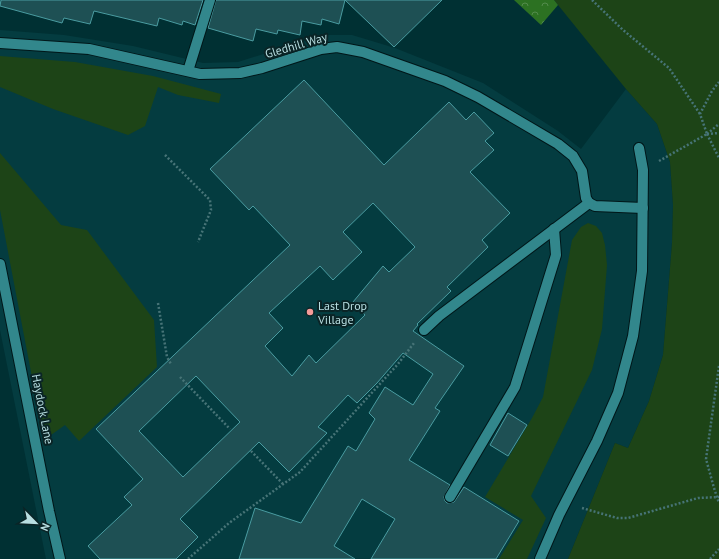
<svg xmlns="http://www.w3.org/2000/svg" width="719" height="559" font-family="'PT Sans',sans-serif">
	<defs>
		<pattern id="forest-crowns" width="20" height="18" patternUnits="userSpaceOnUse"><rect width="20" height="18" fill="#2c7122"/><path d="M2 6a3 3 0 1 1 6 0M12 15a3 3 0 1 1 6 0" fill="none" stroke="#528b4c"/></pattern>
	</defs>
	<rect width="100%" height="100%" fill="#003033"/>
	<path fill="#043c40" d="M0,30L64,35L133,46L203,63L238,62L324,35H352L395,48L483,83L558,131L581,149L626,89L657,124L670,162L673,205L672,243L663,355L649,401L628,448L615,443L568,559H46L0,330Z"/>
	<g fill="#1d4417">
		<path d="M554,0H719V559H568L615,443L628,448L649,401L663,355L672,243L673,205L670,162L657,124L626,89Z"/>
		<path d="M0,56L75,62L153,76L221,94L219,103L178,95L158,87L145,126L128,135L53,109L0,87Z"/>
		<path d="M0,153L61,225L87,230L154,320L157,367L79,441L65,425L44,440L0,210Z"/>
		<path d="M588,223L596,226L602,233L605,245L607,265L602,329L592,370L531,496L546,518L527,559H499L523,520L485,497L532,418L543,397L572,240L581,227Z"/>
	</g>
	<path fill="url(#forest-crowns)" d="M514,0H554L558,5L541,25Z"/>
	<g fill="#1e5054" stroke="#4a9ca1" fill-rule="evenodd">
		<path d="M1,0H203L195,25L183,21L182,25L159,18L157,26L94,11L90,24L64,18L62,23L0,6Z"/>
		<path d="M216,0H442L394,47L345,0L339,24L322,19L321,25L302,21L300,35L278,30L277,34L256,29L253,41L208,28Z"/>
		<path d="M304,80L384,165L449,102L466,120L474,112L494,133L485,141L494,150L470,172L510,213L482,240L488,247L447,287L451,291L417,324L418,325L413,331L464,366L435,408L440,411L409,460L450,485L444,497L445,501L447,503L454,502L464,487L519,521L496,559H371L395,519L362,499L334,546L355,559H239L255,508L301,523L348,446L356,451L375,419L369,413L385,387L413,405L433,374L403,353L377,383L357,403L348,395L318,427L327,433L289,472L259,442L180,519L198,537L176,559H100L88,546L132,505L124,497L143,479L96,429L290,245L253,206L249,210L210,169ZM373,203L415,247L389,272L383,266L353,302L365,315L316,363L309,355L292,376L265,346L283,328L269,313L320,266L333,280L362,252L343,232ZM196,376L240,422L183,477L139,431Z"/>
		<path d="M508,413L527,425L508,456L490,445Z"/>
	</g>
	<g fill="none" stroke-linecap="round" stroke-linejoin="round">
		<defs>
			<g id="service">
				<path d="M0,43L89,49L200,74L240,73L262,68L321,49L337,47L363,52L445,81L478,97L558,144L573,156L582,171L586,198L589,203"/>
				<path d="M589,203L595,206L643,208"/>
				<path d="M0,264L49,511L60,559"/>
				<path d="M424,330L439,316L589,203"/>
				<path d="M450,497L515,387L556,255L554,229"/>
				<path d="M540,559L559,515L597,441L618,393L633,336L642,271L643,170L639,148"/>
			</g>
			<path id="minor" d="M188,71L210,0"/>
		</defs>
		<use href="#service" stroke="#001618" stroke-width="12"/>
		<use href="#minor" stroke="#001618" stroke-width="12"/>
		<g stroke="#477477" stroke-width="2.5" stroke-dasharray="2 2" stroke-linecap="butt">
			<path d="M592,0L623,30L669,68L700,114"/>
			<path d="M707,134L719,158"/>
			<path d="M707,134L719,124"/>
			<path d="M707,134L719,133"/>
			<path d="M165,155L210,200L211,210L198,242"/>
			<path d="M659,161L707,134L700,114L712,91L719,82"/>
			<path d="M158,303L167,357L171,364"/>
			<path d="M719,366L706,459L714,488L719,503"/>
			<path d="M180,377L230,429"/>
			<path d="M251,451L283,484"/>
			<path d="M582,508L617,518H628L698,498L719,497"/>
			<path d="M188,559L229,523L300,472L398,364L414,343"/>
			<path d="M710,559L719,549"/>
		</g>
		<use href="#service" stroke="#32878c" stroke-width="10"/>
		<use href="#minor" stroke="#32878c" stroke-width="10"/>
	</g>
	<circle fill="#f59b99" stroke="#0a2426" stroke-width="1.5" cx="310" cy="312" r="4"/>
	<g text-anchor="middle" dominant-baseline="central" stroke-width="4" stroke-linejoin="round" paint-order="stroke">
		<g font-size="12" fill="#b8dee1" stroke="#0a2426">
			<text transform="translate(296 45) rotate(-16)">Gledhill Way</text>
			<text transform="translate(43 409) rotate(79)">Haydock Lane</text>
		</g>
		<g font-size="12" fill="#b8dee1" stroke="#0a2426" text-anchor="start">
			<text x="318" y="305">Last Drop<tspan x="318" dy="14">Village</tspan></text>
		</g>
	</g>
	<g transform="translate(36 523) rotate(114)" stroke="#0a2426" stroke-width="3" paint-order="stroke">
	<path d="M0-3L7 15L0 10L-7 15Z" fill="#b8dee1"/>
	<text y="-6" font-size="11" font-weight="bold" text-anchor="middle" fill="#b8dee1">N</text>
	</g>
</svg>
